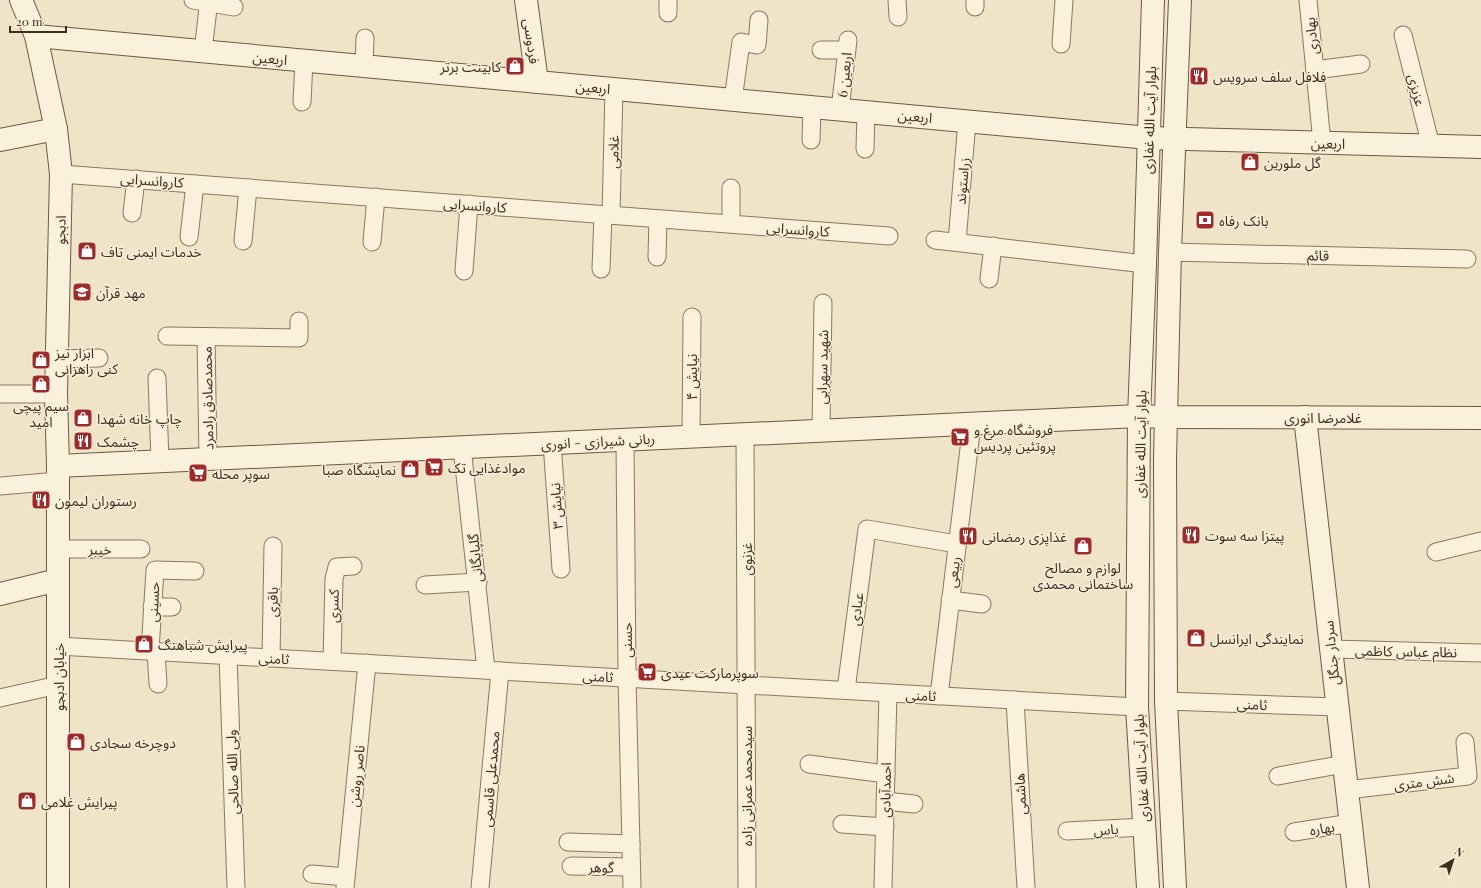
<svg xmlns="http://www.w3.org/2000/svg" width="1481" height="888" font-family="'Playfair Display','Noto Sans Arabic',serif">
	<rect width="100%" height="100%" fill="#f0e4c8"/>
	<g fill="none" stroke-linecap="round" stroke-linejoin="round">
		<defs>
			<g id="street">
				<path d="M193,0L234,7"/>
				<path d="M668,0V13"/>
				<path d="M897,0L898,17"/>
				<path d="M975,0V7"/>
				<path d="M1308,0L1322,143"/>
				<path d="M1403,35L1431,146"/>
				<path d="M1061,44L1064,0"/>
				<path d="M821,50H846"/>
				<path d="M203,51L209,0"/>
				<path d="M364,66L365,38"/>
				<path d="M1315,70L1361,64"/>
				<path d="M733,100L741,42L757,45L759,20"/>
				<path d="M302,102L304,61"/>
				<path d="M840,110L848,40"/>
				<path d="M811,140L812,107"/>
				<path d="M865,149L866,112"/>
				<path d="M61,174L889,236"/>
				<path d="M731,188V224"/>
				<path d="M132,213L136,179"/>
				<path d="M611,215L614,89"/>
				<path d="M189,237L195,184"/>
				<path d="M935,240L1145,264"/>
				<path d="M243,241L248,188"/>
				<path d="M372,242L376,197"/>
				<path d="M957,242L967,121"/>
				<path d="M1170,252L1467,259"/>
				<path d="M657,257L658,219"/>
				<path d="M601,269L603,215"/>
				<path d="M464,271L469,204"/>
				<path d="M989,279L993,246"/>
				<path d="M167,336L299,338V321"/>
				<path d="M206,337L208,459"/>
				<path d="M57,359L99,358"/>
				<path d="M157,378L160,461"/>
				<path d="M0,394H56"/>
				<path d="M821,431L823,303"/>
				<path d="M745,434L747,888"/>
				<path d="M691,437L692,317"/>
				<path d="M625,440L627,678L632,888"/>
				<path d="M552,443L561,569"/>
				<path d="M462,447L486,670"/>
				<path d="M0,486L58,481"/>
				<path d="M58,549H141"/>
				<path d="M1436,552L1481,541"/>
				<path d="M425,585L478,582"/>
				<path d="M950,600L982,604"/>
				<path d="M152,607H172"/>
				<path d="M58,646L1137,707"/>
				<path d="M1331,649L1481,653"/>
				<path d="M150,651L155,570L195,571"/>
				<path d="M156,651L158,684"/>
				<path d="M228,655L236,888"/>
				<path d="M271,658L273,546"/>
				<path d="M332,661L334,579L337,567L353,566"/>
				<path d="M846,690L867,529L957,544"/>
				<path d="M939,696L972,424"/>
				<path d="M0,698L58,685"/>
				<path d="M1015,700L1026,888"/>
				<path d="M1166,701L1337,707"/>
				<path d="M809,764L886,774"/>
				<path d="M1278,776L1344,764"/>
				<path d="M1347,790L1468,776L1465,742"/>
				<path d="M885,801L914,804"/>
				<path d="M842,824L885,827"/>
				<path d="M1067,831L1144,827"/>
				<path d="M1294,832L1351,823"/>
				<path d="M568,842L631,844"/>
				<path d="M571,866L631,867"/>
				<path d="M312,874L346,877"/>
				<path d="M345,888L367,663"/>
				<path d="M480,888L500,671"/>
				<path d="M883,888L888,693"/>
			</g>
			<g id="secondary">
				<path d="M21,0L36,36L56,129L61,174L56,394L58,466V888"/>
				<path d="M526,0L537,82"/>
				<path d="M36,36L1149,138L1481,147"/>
				<path d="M0,140L56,129"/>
				<path d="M1305,417L1358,888"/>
				<path d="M58,466L1139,416L1166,417L1481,418"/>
				<path d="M0,594L58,580"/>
				<path d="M1148,888L1137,707L1139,416L1145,264L1153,0"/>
				<path d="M1175,888L1166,701L1165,459L1170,252L1180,0"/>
			</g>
		</defs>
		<use href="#street" stroke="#8d765c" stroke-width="19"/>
		<use href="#secondary" stroke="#6f573f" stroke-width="24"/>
		<use href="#street" stroke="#faf1dc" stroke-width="17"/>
		<use href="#secondary" stroke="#faf1dc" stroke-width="22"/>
	</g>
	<defs>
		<symbol id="shop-square" viewBox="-11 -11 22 22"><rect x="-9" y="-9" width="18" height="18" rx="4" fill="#9e2a2b" stroke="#f7eed8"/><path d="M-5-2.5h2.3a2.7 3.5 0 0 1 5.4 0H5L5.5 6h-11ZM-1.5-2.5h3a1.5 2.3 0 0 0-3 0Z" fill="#fff"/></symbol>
		<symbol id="restaurant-square" viewBox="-11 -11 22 22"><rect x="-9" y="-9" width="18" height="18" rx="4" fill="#9e2a2b" stroke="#f7eed8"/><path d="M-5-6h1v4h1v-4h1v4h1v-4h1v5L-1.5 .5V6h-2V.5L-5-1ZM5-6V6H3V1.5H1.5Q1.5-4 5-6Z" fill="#fff"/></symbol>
		<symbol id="bank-square" viewBox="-11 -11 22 22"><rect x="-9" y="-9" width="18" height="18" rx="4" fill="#9e2a2b" stroke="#f7eed8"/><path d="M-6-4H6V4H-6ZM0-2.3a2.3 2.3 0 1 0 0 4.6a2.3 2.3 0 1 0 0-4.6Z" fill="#fff"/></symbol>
		<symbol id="school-square" viewBox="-11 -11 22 22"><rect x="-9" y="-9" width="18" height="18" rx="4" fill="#9e2a2b" stroke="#f7eed8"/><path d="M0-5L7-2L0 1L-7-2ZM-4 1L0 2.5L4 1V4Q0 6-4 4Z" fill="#fff"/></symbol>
		<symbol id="supermarket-square" viewBox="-11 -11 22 22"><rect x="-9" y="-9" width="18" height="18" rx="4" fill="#9e2a2b" stroke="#f7eed8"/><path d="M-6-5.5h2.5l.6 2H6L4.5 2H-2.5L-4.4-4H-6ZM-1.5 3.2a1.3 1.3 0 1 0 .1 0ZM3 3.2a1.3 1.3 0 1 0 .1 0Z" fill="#fff"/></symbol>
	</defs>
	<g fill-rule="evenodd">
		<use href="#shop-square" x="504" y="55" width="22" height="22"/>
		<use href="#restaurant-square" x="1188" y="65" width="22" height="22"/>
		<use href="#shop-square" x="1239" y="151" width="22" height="22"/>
		<use href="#bank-square" x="1194" y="209" width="22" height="22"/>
		<use href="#shop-square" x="76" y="240" width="22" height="22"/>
		<use href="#school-square" x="71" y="281" width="22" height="22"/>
		<use href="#shop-square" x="30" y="349" width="22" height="22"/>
		<use href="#shop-square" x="30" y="373" width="22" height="22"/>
		<use href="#shop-square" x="72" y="407" width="22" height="22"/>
		<use href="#supermarket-square" x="949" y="426" width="22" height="22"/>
		<use href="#restaurant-square" x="72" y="430" width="22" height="22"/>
		<use href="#supermarket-square" x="423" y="456" width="22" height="22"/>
		<use href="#shop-square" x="399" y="458" width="22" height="22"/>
		<use href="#supermarket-square" x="187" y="462" width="22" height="22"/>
		<use href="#restaurant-square" x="30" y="489" width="22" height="22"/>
		<use href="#restaurant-square" x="1180" y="524" width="22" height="22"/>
		<use href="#restaurant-square" x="957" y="525" width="22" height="22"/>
		<use href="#shop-square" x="1072" y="535" width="22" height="22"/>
		<use href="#shop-square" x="1185" y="627" width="22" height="22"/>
		<use href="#shop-square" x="133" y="633" width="22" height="22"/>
		<use href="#supermarket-square" x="636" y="661" width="22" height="22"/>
		<use href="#shop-square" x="65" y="731" width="22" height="22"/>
		<use href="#shop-square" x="16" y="790" width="22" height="22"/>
	</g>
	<g text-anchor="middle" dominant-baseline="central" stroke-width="3" stroke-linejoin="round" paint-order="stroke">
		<g font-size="14" fill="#3d2e20" stroke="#f7eed8">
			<text transform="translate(1311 36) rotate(-96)">بهادری</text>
			<text transform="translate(532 41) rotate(82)">فردوسی</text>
			<text transform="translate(270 58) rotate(5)">اربعین</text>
			<text transform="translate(844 75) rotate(-84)">اربعین 6</text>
			<text transform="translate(593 87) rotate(5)">اربعین</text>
			<text transform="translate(1417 90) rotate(76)">عزیزی</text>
			<text transform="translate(915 116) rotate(5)">اربعین</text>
			<text transform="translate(1149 120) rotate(-88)">بلوار آیت الله غفاری</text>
			<text transform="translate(1328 143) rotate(1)">اربعین</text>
			<text transform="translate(613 152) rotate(-89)">غلامی</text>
			<text transform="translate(152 180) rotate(4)">کاروانسرایی</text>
			<text transform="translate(962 181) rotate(-85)">زراستوند</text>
			<text transform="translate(475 205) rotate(4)">کاروانسرایی</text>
			<text transform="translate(798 229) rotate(4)">کاروانسرایی</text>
			<text transform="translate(60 230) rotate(-89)">ادبجو</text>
			<text transform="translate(1318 255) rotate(1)">قائم</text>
			<text transform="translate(822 367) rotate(-89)">شهید سهرابی</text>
			<text transform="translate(691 377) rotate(-90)">نیایش ۴</text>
			<text transform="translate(207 398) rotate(-91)">محمدصادق رادمرد</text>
			<text x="1323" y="417">غلامرضا انوری</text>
			<text transform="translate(598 441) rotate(-3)">ربانی شیرازی - انوری</text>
			<text transform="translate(1140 444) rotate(-89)">بلوار آیت الله غفاری</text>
			<text transform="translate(556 506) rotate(-94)">نیایش ۳</text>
			<text transform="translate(100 549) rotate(1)">خیبر</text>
			<text transform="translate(475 558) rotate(-96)">گلپایگانی</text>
			<text transform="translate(746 559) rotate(-90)">غزنوی</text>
			<text transform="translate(953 572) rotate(-83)">ربیعی</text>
			<text transform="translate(153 602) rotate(-87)">حسینی</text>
			<text transform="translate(272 602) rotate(-89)">باقری</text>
			<text transform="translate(333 606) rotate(-89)">کسری</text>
			<text transform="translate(856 609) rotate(-83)">عبادی</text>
			<text transform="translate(626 640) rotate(-90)">حسنی</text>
			<text transform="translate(1406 651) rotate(1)">نظام عباس کاظمی</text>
			<text transform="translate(1331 653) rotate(-96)">سردار جنگل</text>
			<text transform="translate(274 658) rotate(3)">ثامنی</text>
			<text transform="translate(598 676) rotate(3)">ثامنی</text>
			<text transform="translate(58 677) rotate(-90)">خیابان ادبجو</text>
			<text transform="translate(921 695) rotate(3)">ثامنی</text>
			<text transform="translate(1252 704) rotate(2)">ثامنی</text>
			<text transform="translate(1141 768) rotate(-93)">بلوار آیت الله غفاری</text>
			<text transform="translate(232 772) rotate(-92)">ولی الله صالحی</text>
			<text transform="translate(356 776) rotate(-84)">ناصر روشن</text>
			<text transform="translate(490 779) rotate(-85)">محمدعلی قاسمی</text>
			<text transform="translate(1424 781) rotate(-7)">شش متری</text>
			<text transform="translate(746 786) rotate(-90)">سیدمحمد عمرانی زاده</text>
			<text transform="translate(885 790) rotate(-89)">احمدآبادی</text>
			<text transform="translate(1020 794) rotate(-93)">هاشمی</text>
			<text transform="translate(1322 828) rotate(-9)">بهاره</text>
			<text transform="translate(1106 829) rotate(-3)">یاس</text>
			<text transform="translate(601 867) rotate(1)">گوهر</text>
		</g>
		<g font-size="14" fill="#3d2e20" stroke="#f7eed8" text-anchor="start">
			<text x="501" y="66" text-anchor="end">کابینت برتر</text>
			<text x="1213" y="76">فلافل سلف سرویس</text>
			<text x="1264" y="162">گل ملورین</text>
			<text x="1219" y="220">بانک رفاه</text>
			<text x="101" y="251">خدمات ایمنی تاف</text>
			<text x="96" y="292">مهد قرآن</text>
			<text x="55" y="352">ابزار تیز<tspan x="55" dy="16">کنی راهزانی</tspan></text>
			<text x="41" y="405" text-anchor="middle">سیم پیچی<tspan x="41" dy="16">امید</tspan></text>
			<text x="97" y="418">چاپ خانه شهدا</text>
			<text x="974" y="429">فروشگاه مرغ و<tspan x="974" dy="16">پروتئین پردیس</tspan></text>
			<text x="97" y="441">چشمک</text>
			<text x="448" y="467">موادغذایی تک</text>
			<text x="396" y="469" text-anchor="end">نمایشگاه صبا</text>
			<text x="212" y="473">سوپر محله</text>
			<text x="55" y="500">رستوران لیمون</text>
			<text x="1205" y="535">پیتزا سه سوت</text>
			<text x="982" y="536">غذاپزی رمضانی</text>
			<text x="1083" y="567" text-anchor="middle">لوازم و مصالح<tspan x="1083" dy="16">ساختمانی محمدی</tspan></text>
			<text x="1210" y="638">نمایندگی ایرانسل</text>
			<text x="158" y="644">پیرایش شباهنگ</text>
			<text x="661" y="672">سوپرمارکت عیدی</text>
			<text x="90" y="742">دوچرخه سجادی</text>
			<text x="41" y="801">پیرایش غلامی</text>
		</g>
	</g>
	<g transform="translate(1453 860) rotate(39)" stroke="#f7eed8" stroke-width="3" paint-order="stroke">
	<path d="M0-3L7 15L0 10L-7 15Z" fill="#3d2e20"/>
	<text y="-6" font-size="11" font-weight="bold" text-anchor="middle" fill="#3d2e20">N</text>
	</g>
	<path d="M10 26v6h56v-6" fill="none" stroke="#3d2e20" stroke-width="2"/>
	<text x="16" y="26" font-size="12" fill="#3d2e20" stroke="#f7eed8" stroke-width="3" paint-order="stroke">20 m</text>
</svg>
